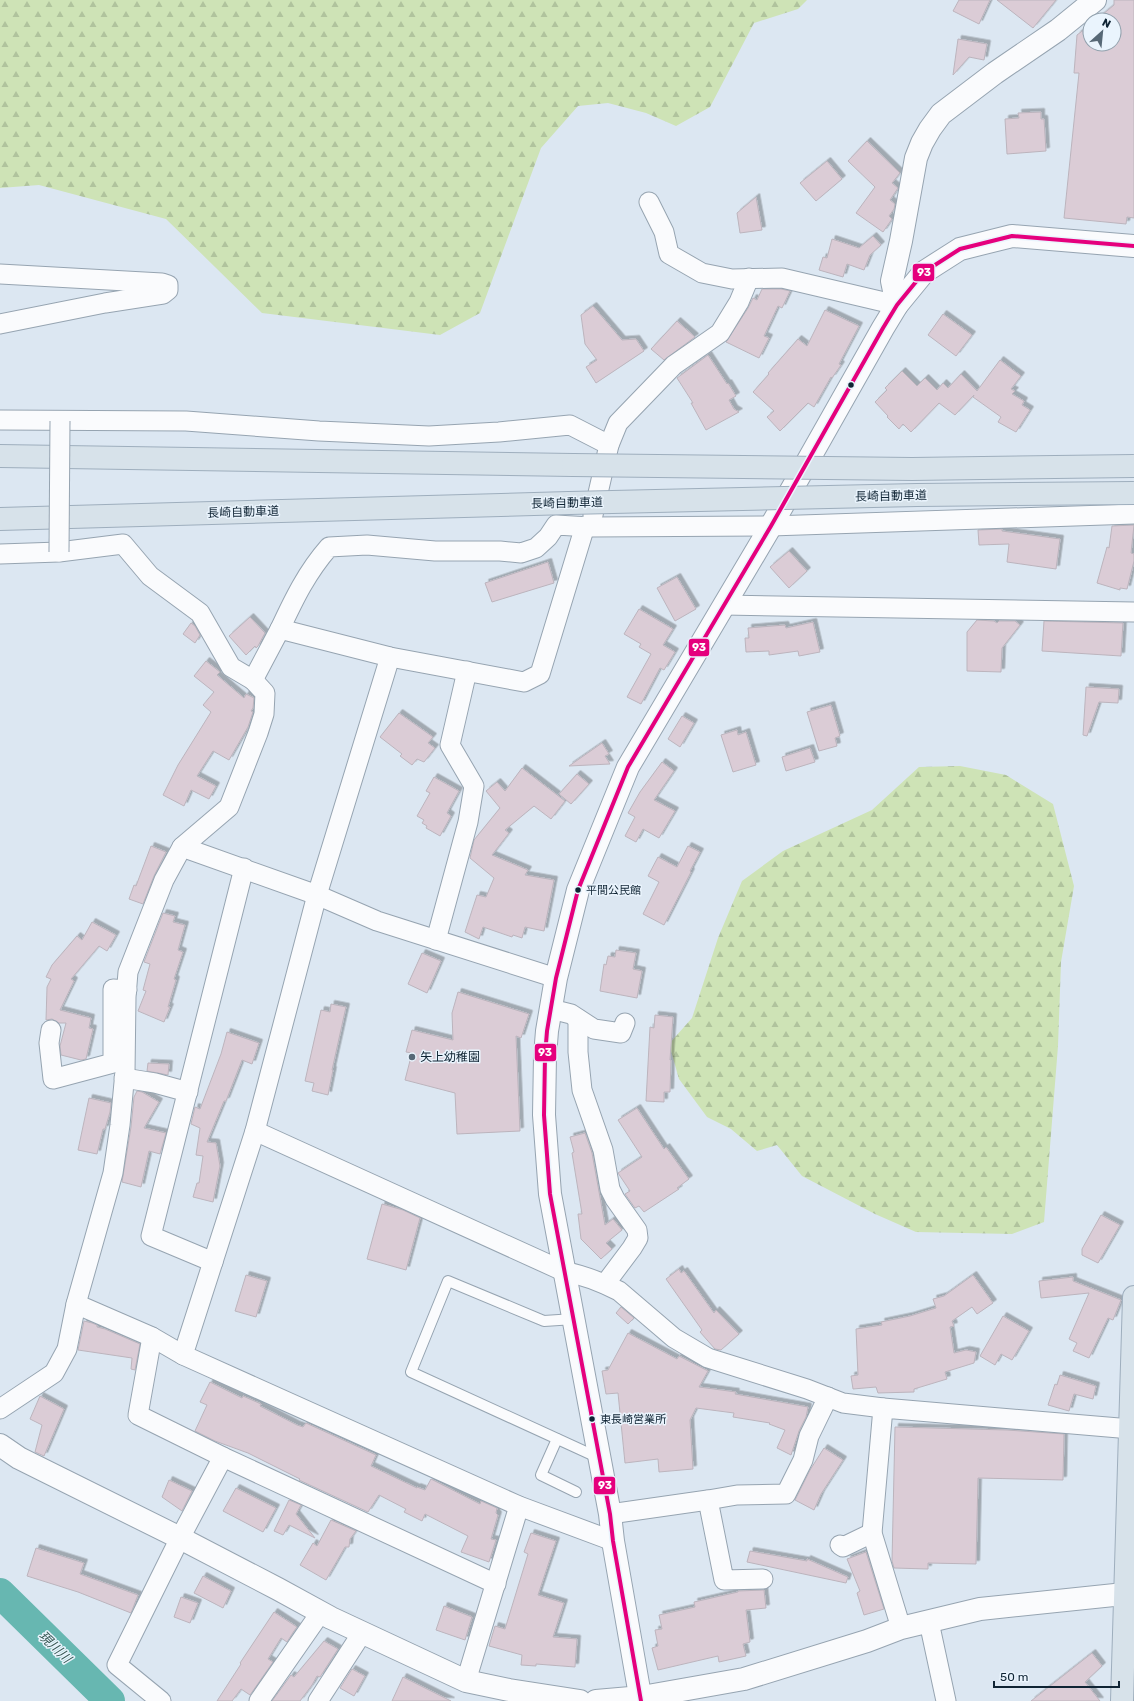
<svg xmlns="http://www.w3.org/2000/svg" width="1134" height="1701" font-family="Rubik,'Noto Sans JP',sans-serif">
	<defs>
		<pattern id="forest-firs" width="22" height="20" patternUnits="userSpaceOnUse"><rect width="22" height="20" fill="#cee3b6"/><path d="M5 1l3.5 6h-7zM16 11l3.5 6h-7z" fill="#b0c39d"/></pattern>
		<filter id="shadow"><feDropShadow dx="3.5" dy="-3.5" stdDeviation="0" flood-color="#0004"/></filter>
	</defs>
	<rect width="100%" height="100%" fill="#dce7f2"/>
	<g fill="url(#forest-firs)">
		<path d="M0,0H807L798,9L754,23L710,107L676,126L646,113L608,103L578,106L541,148L480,313L440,335L262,313L166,219L39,185L0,188Z"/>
		<path d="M960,766L1006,775L1053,804L1074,886L1061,962L1058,1046L1044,1222L1012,1234L916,1232L875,1214L802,1176L777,1145L757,1151L731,1129L707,1117L679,1079L669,1044L692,1018L718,938L742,881L783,851L872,810L919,767Z"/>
	</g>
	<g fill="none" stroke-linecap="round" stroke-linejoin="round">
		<path stroke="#67b7b1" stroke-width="30" d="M0,1593L110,1701"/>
	</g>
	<g fill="#dbccd6" stroke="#bcb4bd" filter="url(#shadow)">
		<path d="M959,0H990L979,24L953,11Z"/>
		<path d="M997,0H1056L1033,28Z"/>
		<path d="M1114,0H1134V218L1127,217L1126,224L1064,218L1079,73H1074L1077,35L1090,25V44H1114V20H1096L1114,5Z"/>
		<path d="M958,39L987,44L984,60L969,57L953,75Z"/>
		<path d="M1041,112V119H1044L1046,151L1007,154L1005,119L1019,118L1018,113Z"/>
		<path d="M867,141L900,173L892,183L898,188L890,200L895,204L894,209L889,216L892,219L883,232L856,213L875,187L848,161Z"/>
		<path d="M827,161L842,179L816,201L800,183Z"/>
		<path d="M756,197L762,230L740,233L737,213Z"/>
		<path d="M873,236L881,245L870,255L864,270L847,264L843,277L819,270L823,257L827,258L832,239L859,248Z"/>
		<path d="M762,289H781L790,291L782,308L778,306L764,336L769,338L759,358L726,342L748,308L753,298L757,300Z"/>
		<path d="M593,306L622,340L636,339L644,351L596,383L586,367L597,360L585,344L581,315Z"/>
		<path d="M825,310L859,326L839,364L841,365L832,378L831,377L814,407L808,403L780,431L767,417L774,411L753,392L769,374L768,373L798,339L807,346Z"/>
		<path d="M943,314L972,335L956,356L928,335Z"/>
		<path d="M677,321L695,337L664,360L651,349Z"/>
		<path d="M708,355L727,384L728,383L736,396L729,400L734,409L739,412L706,430L691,403H693L677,378Z"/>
		<path d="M1000,360L1021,376L1011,389L1015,391L1012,394L1024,401L1022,405L1030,410L1016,432L998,422L1001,417L973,397L974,395L955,415L939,403L911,432L903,424L899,429L887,417L888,416L875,402L887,390L885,388L902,371L917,386L925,378L937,390L943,383L948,388L961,374L977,391Z"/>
		<path d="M1134,525L1131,553L1134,554V561L1127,589L1120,588V590L1097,583L1107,547L1109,548L1112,526Z"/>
		<path d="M1002,529V531L1060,539L1056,569L1007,562L1009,544L979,545L978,530Z"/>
		<path d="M789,551L807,571L789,588L770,567Z"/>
		<path d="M548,562L554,583L492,602L485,583Z"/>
		<path d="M677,577L696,609L675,621L657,588Z"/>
		<path d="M639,609L673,629L663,645L675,652L664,670L660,668L641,704L627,697L651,654L639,647L641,644L624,634Z"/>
		<path d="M250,617L265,633L258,646L256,648L255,646L246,655L229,636Z"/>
		<path d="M977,620L994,621L997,623L999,621H1015L1020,625L1002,648L1001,672L967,671V632Z"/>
		<path d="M1044,621L1123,623L1121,656L1042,651Z"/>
		<path d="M813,622L820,652L799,656L798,651L769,655V651L746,652L745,638H749L748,628L785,625L786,628Z"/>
		<path d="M191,623L195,626L200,635L195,643L183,634Z"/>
		<path d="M206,661L220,672L217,675L244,698L246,694L254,698L253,708L251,711L253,712L248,727L229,760L213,751L197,776L216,786L209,799L191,790L184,806L163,795L178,765L211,712L203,705L214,692L194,676Z"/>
		<path d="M1086,687L1119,689L1118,703L1099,702L1087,736L1083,735Z"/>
		<path d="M831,705L840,736L835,738L837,746L819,751L807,712Z"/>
		<path d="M399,713L433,737L428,743L435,748L424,762L417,759L412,765L400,756L402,754L380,737Z"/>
		<path d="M682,716L694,723L680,747L668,739Z"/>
		<path d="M737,730L738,735L746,732L756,765L733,772L721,735Z"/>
		<path d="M602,743L609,754L605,756L610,764L569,766Z"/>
		<path d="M810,748L815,762L786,771L782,757Z"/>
		<path d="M662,762L674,771L654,800L675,811L659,838L643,829L636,842L625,836L635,817L628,813L640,792Z"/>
		<path d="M522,768L565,801L551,819L534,806L505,830L509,833L492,855L528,870L525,875L554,880L544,931L525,927L522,938L513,935L512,937L483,927L479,939L465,932L477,895L486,897L494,878L470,858L474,840L500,808L486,791L497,782L505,791Z"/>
		<path d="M577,774L589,784L571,804L559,794Z"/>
		<path d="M434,777L459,791L447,813L451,816L440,836L426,828L427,826L422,823L424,820L417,816L430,793L426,791Z"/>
		<path d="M151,846L166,852L154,876L143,904L129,899L134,885L136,886Z"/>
		<path d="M688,846L700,852L690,871L691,872L664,925L643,914L659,882L648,876L658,857L677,867Z"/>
		<path d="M163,913L175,916L173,922L185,925L178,950L183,952L174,979L176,980L168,1007H170L164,1022L138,1011L146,991L143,990L150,964L144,962Z"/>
		<path d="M92,922L116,935L107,951L99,946L71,979L74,981L60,1010L91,1018L89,1028L93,1029L86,1059L81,1060L61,1055L60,1046L66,1023H59L52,1019L46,1020L47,987L51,979L46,977L52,965L77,936L82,940Z"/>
		<path d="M616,950L636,953L633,969L642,971L637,998L600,991L604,964L606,965L608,956L615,957Z"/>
		<path d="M422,953L441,961L427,993L408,984Z"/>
		<path d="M458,992L529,1014L521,1038L516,1036L520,1131L457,1134L455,1093L405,1080L412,1053L406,1052L412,1030L453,1040L452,1013Z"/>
		<path d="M331,1004L346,1007L332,1070H333L328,1095L312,1091L314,1083L305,1081L321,1010L330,1012Z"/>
		<path d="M655,1015L673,1017L670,1060H671L670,1092H664V1102L646,1101L650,1027L654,1028Z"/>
		<path d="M227,1032L259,1043L252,1064L242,1060L226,1101H224L207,1142L216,1143L220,1166L213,1202L193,1197L197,1183H199L203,1156L196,1155L200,1128L191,1124L195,1107L200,1109L221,1054Z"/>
		<path d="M148,1063L169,1064L168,1075L147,1071Z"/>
		<path d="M137,1091L142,1092L159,1102L144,1128L166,1133L160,1154L149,1151L141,1187L122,1182L131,1127L134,1097Z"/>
		<path d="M89,1098L111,1103L110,1112L105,1129H103L97,1154L78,1150Z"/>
		<path d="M637,1108L664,1149L666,1147L689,1179L677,1188L679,1189L644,1212L639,1206L635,1208L625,1194L630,1191L618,1173L642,1157L618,1120Z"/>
		<path d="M585,1133L592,1153L605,1225L613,1219L622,1230L606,1243L612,1249L601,1259L581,1239L578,1214H582L572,1153L574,1152L570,1137Z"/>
		<path d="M382,1204L403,1210L420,1218L406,1270L367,1259Z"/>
		<path d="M1101,1215L1120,1225L1098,1263L1082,1255V1249Z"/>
		<path d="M679,1269L681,1273L684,1271L714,1313L716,1310L739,1334L721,1350L715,1349L700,1332L702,1330L666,1279Z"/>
		<path d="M246,1275L267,1281L256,1317L235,1311Z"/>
		<path d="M973,1275L993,1303L977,1314L972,1307L952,1321L954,1326L950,1327L954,1353L966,1350L976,1352L974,1363L945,1372L947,1379L914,1389V1392L878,1393L876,1387L853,1389L851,1376L858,1375L856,1329L882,1325L881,1322L910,1316L936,1308L933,1299L944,1296Z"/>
		<path d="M1073,1277V1281L1121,1300L1113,1320L1108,1318L1089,1358L1073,1351L1077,1343L1069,1339L1089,1293L1041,1298L1039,1281Z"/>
		<path d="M621,1307L634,1318L628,1324L616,1313Z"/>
		<path d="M1003,1316L1029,1331L1012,1360L1001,1354L995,1365L980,1356Z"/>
		<path d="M84,1321L92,1323L97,1325V1327L105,1329L140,1344L135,1370L131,1369L132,1358L78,1350Z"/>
		<path d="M628,1333L677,1359L679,1356L708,1371L699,1387L736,1392L735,1394L808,1407L806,1417L799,1431L791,1455L777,1448L785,1430L769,1424L770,1423L733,1417L734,1413L696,1408L690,1420L693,1469L659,1472L658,1459L625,1463L618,1393L606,1394L602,1371L608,1370Z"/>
		<path d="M1060,1375L1096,1386L1093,1399L1074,1394L1069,1411L1048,1405L1055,1384L1057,1385Z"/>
		<path d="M210,1382L242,1398L243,1396L261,1404L260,1406L297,1425L303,1427L306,1423L376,1455L371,1466L417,1488V1487L425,1490L431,1479L480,1504L481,1501L497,1508L496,1513L498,1515L491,1539L496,1540L489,1562L461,1552L468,1536L425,1514L422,1521L404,1512L406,1509L379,1495L368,1512L299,1480L300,1479L248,1453L215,1441L195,1431L207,1405L200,1402Z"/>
		<path d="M40,1396L64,1409L44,1456L35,1452L42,1425L30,1419Z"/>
		<path d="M895,1427L1007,1430L1064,1434L1063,1480L978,1478L976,1564L928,1563V1569L894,1568L892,1561Z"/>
		<path d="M824,1448L843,1460L821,1494L814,1510L795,1500L810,1470Z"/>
		<path d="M169,1480L192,1491L182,1511L162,1497Z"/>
		<path d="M236,1488L276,1508L263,1532L223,1511Z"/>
		<path d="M289,1500L301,1505L296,1514L315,1538L289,1525L283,1535L274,1531Z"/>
		<path d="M331,1520L356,1531L350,1539L349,1547H345L326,1580L300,1565L313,1543L317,1546Z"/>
		<path d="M531,1533L556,1541L538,1595L564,1603L553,1637L577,1639L575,1667L536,1664V1666L521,1665L522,1655L489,1646L495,1626L505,1629L528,1554L524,1552Z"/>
		<path d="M36,1548L84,1563L80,1574L138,1595L131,1613L78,1592L27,1576Z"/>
		<path d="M750,1551L807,1561V1559L848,1577L846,1583L747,1562Z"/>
		<path d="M866,1552L884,1609L864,1615L857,1593L860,1591L847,1559Z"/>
		<path d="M203,1576L231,1591L223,1608L194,1593Z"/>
		<path d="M764,1590L766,1608L746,1610L750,1642L743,1644L746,1656L719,1662L718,1656L658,1670L652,1648L658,1646L655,1630L662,1629L659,1615L695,1607L694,1602L738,1592V1591Z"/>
		<path d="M181,1597L198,1603L190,1623L174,1617Z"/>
		<path d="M444,1606L472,1617L465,1640L436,1630Z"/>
		<path d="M274,1612L297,1627L294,1631L287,1642L281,1638L268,1659L273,1662L250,1695L241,1689L232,1701H217L241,1664L240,1663Z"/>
		<path d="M324,1641L338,1649L320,1677L317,1676L312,1685L300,1701H272L291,1675L294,1677Z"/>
		<path d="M1092,1653L1102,1666L1085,1682L1100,1701H1031Z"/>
		<path d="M352,1669L365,1676L354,1696L340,1688Z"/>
		<path d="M403,1677L451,1701H392Z"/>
	</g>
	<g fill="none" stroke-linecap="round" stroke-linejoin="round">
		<defs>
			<g id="lane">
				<path d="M574,1319L544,1321L448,1281L411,1372L599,1458"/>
				<path d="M557,1439L541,1475L576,1492"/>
			</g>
			<g id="street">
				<path d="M649,202L664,232L669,254L702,273L732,279L782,278L897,305"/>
				<path d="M0,274L162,283L168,285V290L163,294L105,303L0,324"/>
				<path d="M0,420L186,421L319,431L429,436L499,432L570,425L609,445L593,515"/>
				<path d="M609,445L618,423L674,365L720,333L739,302L749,278"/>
				<path d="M0,554L59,552L123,544L150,576L200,613L231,667L253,680L280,629L390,657L524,682L540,674L585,526"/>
				<path d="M724,605L1134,612"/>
				<path d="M280,629C294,599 307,572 329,547L367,545L435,551H500L521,553L536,548L548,537L556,525L590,527L771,526L1134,514"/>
				<path d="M390,657L317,895L255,1131L183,1355L519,1506L613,1541"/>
				<path d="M182,847L229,807L258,733L264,714L265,693L253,680"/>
				<path d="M436,940L468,822L474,786L450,745L467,671"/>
				<path d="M551,1009L571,1014L594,1029L621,1033L625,1023"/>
				<path d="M578,1019V1052L582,1090L603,1150L610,1189L615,1199L637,1230L638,1238L632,1248L605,1284"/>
				<path d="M51,1030L49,1043L53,1079L113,1063V989L127,990"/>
				<path d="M124,1078L155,1083L188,1092"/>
				<path d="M255,1131L563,1271C583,1275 601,1282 619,1291L674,1338L708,1358L807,1389L843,1403L883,1408"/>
				<path d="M213,1262L151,1236L244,868"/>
				<path d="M76,1304L152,1337L183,1355"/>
				<path d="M152,1337L138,1415L223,1457"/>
				<path d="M0,1409L54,1373L67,1349L76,1304L113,1173L120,1125L125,1072L126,997L128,972L164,880L182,847L317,895L377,921L556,978"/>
				<path d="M708,1500L724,1580L763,1579"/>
				<path d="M610,1514L708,1500L737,1495L786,1494L803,1460L809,1436L828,1397"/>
				<path d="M840,1545L843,1547L872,1533"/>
				<path d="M929,1622L946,1701"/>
				<path d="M901,1628L872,1533L883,1408L1131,1429"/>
				<path d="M466,1681L519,1506"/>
				<path d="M161,1701L117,1665L180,1538L223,1457L496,1584"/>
				<path d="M259,1701L321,1612"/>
				<path d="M318,1701L362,1633"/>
			</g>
			<g id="secondary">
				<path d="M897,305L892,281L901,241L916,158L922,143L930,129L941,114L995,73L1058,30L1095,0"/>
				<path d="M0,1445L19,1458L180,1538L278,1589L331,1618L466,1681L509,1690L580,1701"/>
				<path d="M596,1701L642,1697L744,1679L867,1641L901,1628L980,1609L1134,1593"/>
				<path d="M641,1701L613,1541L610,1514L550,1194L544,1115L545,1056L547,1031L556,978L578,890L628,767L771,526L883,328L897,305L924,272L960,249L1012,236L1134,246"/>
			</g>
			<g id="highway">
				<path d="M0,456L573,465"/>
				<path d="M0,519L569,503"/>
				<path d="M1122,1701C1125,1566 1131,1432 1134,1297"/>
			</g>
		</defs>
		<use href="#lane" stroke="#96a4b1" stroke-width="12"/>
		<use href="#street" stroke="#96a4b1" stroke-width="21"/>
		<use href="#secondary" stroke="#96a4b1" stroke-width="24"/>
		<use href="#highway" stroke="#9eaebd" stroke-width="24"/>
		<use href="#lane" stroke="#fafbfd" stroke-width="10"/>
		<use href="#street" stroke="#fafbfd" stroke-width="19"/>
		<use href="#secondary" stroke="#fafbfd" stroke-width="22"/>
		<use href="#highway" stroke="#d7e2ea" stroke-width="22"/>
		<defs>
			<path id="street-bridge" d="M59,552L60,421"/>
			<g id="highway-bridge">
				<path d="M573,465L912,469L1134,466"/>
				<path d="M569,503L917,495L1134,493"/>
			</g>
		</defs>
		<use href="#street-bridge" stroke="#96a4b1" stroke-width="21" stroke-linecap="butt"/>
		<use href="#highway-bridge" stroke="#9eaebd" stroke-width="24" stroke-linecap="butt"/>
		<use href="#street-bridge" stroke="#fafbfd" stroke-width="19"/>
		<use href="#highway-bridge" stroke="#d7e2ea" stroke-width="22"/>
		<defs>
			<path id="bus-1" d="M641,1701L613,1541L610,1514L550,1194L544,1115L545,1056L547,1031L556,978L578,890L628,767L771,526L883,328L897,305L924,272L960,249L1012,236L1134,246"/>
		</defs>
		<use href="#bus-1" stroke="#eaf4fd" stroke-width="7"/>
		<use href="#bus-1" stroke="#e5007d" stroke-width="4"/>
	</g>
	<g fill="#0f2434" stroke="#eaf4fd" stroke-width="1.5">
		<circle cx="851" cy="385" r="3.5"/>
		<circle cx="578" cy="890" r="3.5"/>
		<circle cx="592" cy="1419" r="3.5"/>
	</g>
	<circle fill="#576876" stroke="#eaf4fd" stroke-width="1.5" cx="412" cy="1057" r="4"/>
	<g text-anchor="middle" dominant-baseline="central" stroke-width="3" stroke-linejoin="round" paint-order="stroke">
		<g font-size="11" fill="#0f2434" stroke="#eaf4fd" text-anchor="start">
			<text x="586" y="890">平間公民館</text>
			<text x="600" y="1419">東長崎営業所</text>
		</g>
		<g font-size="12" fill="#0f2434" stroke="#eaf4fd">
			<text transform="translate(891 496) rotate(-1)">長崎自動車道</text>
			<text transform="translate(567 503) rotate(-1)">長崎自動車道</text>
			<text transform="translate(243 512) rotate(-2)">長崎自動車道</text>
		</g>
		<g font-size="12" fill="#0f2434" stroke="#eaf4fd" text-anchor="start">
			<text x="420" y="1057">矢上幼稚園</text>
		</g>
		<g font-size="13" font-style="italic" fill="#355651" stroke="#eaf4fd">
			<text transform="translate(55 1647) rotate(44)">現川川</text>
		</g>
	</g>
	<g stroke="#eaf4fd" stroke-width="1.5">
		<rect x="912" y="263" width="23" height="19" rx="4" fill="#e5007d"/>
		<rect x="688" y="638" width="22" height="19" rx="4" fill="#e5007d"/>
		<rect x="534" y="1043" width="23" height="19" rx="4" fill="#e5007d"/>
		<rect x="593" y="1476" width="23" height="19" rx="4" fill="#e5007d"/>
	</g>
	<g font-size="11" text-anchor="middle" font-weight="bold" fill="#fff">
		<text x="924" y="276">93</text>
		<text x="699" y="651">93</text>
		<text x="545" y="1056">93</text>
		<text x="605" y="1489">93</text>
	</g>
	<g transform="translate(1102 32) rotate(27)"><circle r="19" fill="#eaf4fd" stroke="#92a1ad"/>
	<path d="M0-3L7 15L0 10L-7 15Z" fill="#576876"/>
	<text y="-6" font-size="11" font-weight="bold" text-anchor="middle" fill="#0f2434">N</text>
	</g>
	<path d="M994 1681v6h125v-6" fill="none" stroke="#0f2434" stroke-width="2"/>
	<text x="1000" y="1681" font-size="12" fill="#0f2434" stroke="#eaf4fd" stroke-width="3" paint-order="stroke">50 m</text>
</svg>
